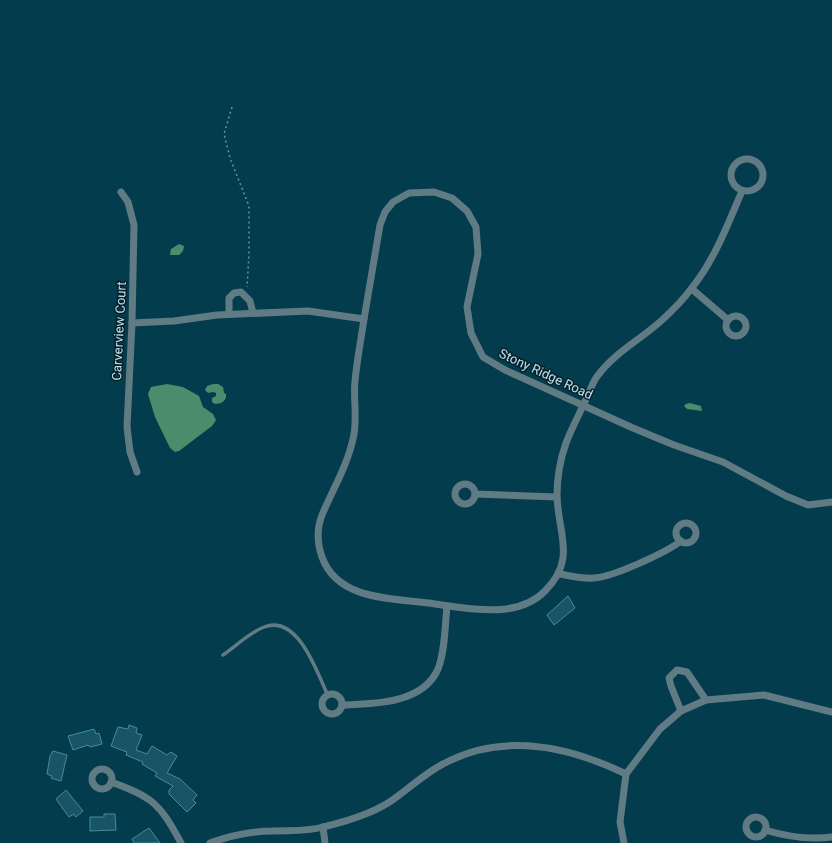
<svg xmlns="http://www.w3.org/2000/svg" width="832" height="843" font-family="Roboto,sans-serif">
	<rect width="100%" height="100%" fill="#033c4c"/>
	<g fill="#4a8c6c">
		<path d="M179,244L184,246L183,251L179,255H170L171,249Z"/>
		<path d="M167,384L183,387L199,396L203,407L213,414L216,420L212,426L179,451L175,452L170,448L155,417L148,394L151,387Z"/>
		<path d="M213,384H218L223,387L224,393L226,394C227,401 221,404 215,404L212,402V398L216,396V393L213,392L208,393L205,390L207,386Z"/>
		<path d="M690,403L701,406L702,411L687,409L684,406L686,404Z"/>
	</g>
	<g fill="#165466" stroke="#488a9f">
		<path d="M568,596L575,608L554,625L547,615Z"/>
		<path d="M129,725L137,728L136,733L142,735L136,750L147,754L152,746L167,755L171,752L177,756L167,773L180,779L197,795L193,800L196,803L187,812L169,794V790L173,786L155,776L157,773L142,764L143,762L126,755L127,752L111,746L118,727L128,729Z"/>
		<path d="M94,729L96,734L99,733L102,744L90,747L88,745L73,750L68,736Z"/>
		<path d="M53,751L67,755L61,781L51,778L52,776L47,774L50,756Z"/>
		<path d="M66,790L83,811L76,817L74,814L69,817L56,799Z"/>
		<path d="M104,814H115L116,830L90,831V817H104Z"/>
		<path d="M149,828L160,843H134L132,839Z"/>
	</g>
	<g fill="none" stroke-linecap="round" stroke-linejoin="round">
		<path stroke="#6793a0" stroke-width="1.5" stroke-dasharray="2 3" stroke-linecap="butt" d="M232,107L224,134L230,158L249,206V254L247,287"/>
		<path stroke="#617b84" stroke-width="3.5" d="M223,655C236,646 249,633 264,627C298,614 317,672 328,696"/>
		<g stroke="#617b84" stroke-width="7">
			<circle cx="747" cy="175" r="16"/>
			<path d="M121,192L128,202L134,225L132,323L127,427L130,452L137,472"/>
			<path d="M692,289L728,320"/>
			<path d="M229,314V298L234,293L241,292L250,301L253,313"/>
			<circle cx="736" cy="326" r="10"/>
			<path d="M364,319C361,339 357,360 355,381C353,400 358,420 353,439C347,466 333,489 322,515C317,528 317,543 322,557C338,602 396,598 435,604C470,609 518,619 545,591C577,559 558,534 557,496C557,478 560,460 566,443C572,427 581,411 588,395C591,388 594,379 599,374C616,352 641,339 661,321C672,311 683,300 691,289C714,261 728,224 742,191"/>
			<path d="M132,323L174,321L217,315L308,311L364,319L380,225L385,212L393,202L409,193L434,192L452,198L467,211L476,227L478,254L467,307L471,333L483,357L505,370L633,428L674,445L723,462L786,496L808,505L832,502"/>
			<circle cx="465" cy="494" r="10"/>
			<path d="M475,494L557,497"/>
			<circle cx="686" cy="533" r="10"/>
			<path d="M560,574C571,576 582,579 594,578C613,577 665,553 681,541"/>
			<circle cx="332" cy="704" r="10"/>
			<path d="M342,705C373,704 423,704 438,669C445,652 445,625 447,606"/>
			<path d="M681,711L671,686L669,678L677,670L687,672L706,700"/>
			<circle cx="102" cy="779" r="10"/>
			<path d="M111,782C153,797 160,804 181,843"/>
			<circle cx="756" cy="827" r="10"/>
			<path d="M323,827L325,843"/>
			<path d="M765,830C788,837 808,840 832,837"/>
			<path d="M210,843C228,836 253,831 272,831C290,830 306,832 323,827C344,822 370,814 388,803C407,791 423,774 443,764C502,732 568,746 626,774"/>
			<path d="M624,843L620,822L626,774L660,729L681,711L706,700L764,695L832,712"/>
		</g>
	</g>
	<g text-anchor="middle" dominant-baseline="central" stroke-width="3" stroke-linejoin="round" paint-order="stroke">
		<g font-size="13" fill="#c0e0eb" stroke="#05212a">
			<text transform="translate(119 331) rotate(-87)">Carverview Court</text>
			<text transform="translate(546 374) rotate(25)">Stony Ridge Road</text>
		</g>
	</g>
</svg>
